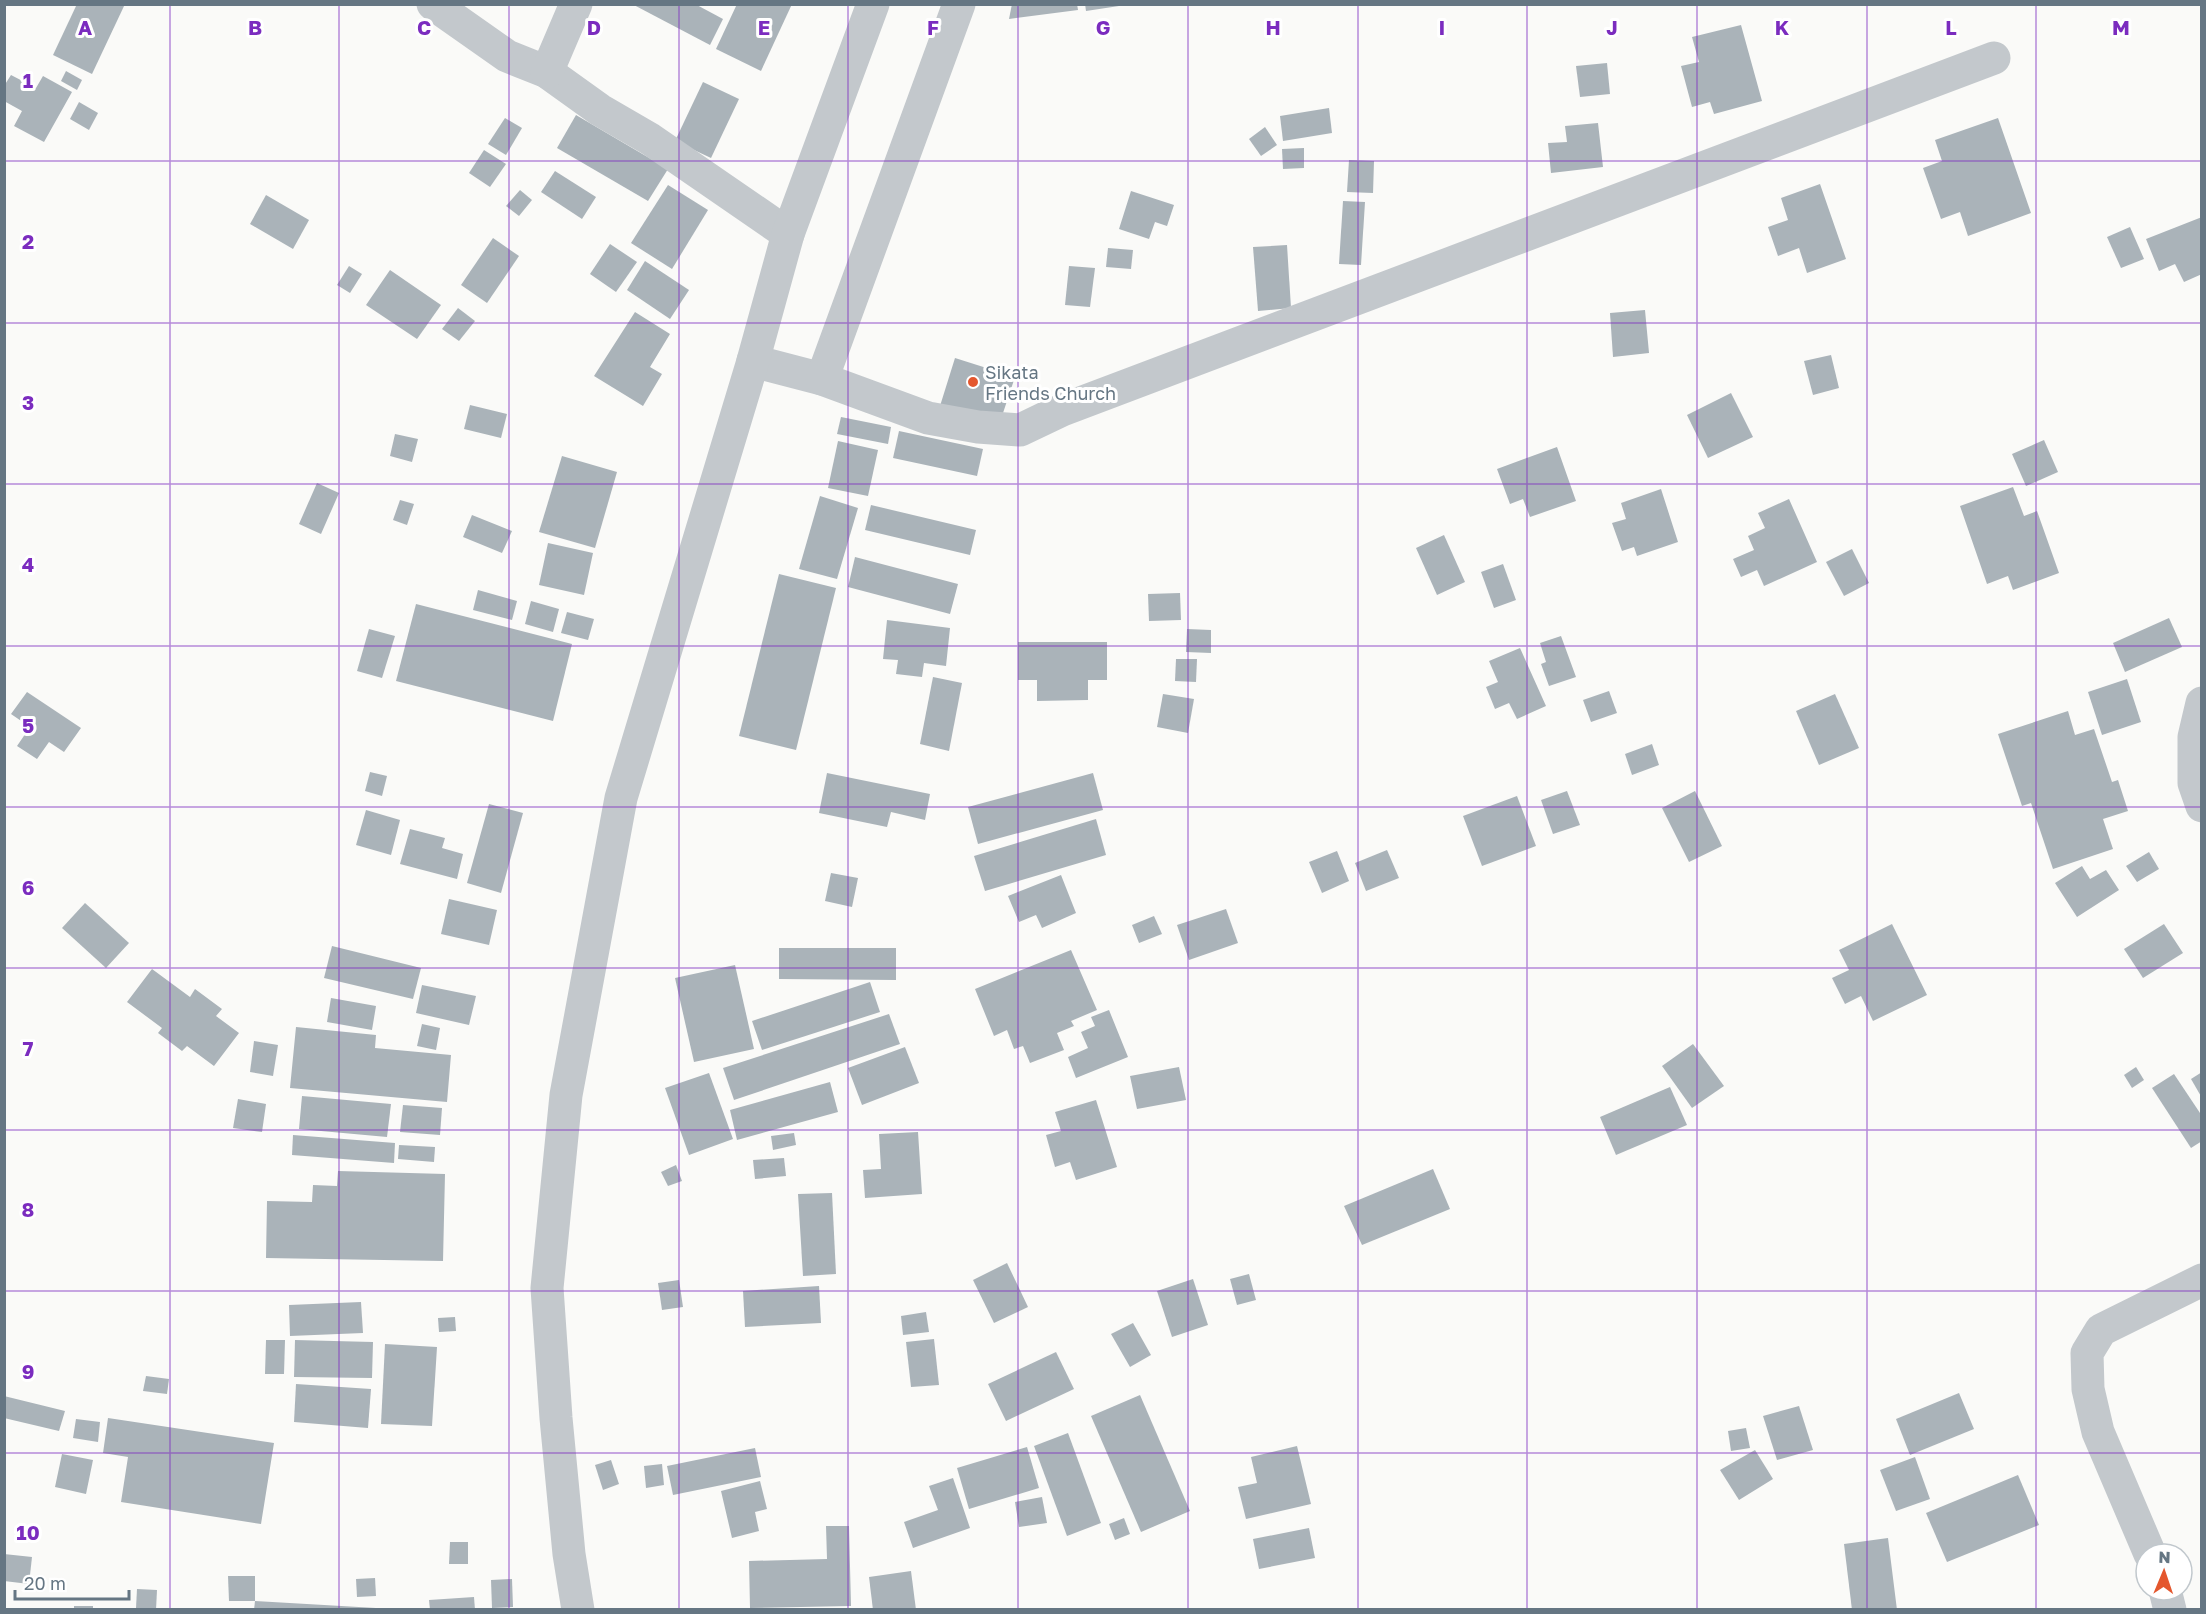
<svg xmlns="http://www.w3.org/2000/svg" width="2206" height="1614" font-family="'Golos Text',sans-serif">
	<rect width="100%" height="100%" fill="#fafaf8"/>
	<g fill="#aab3b9">
		<path d="M77,4H125L92,74L53,55Z"/>
		<path d="M632,4H695L723,19L710,45Z"/>
		<path d="M737,4H792L761,71L716,49Z"/>
		<path d="M1012,4H1077L1078,10L1009,19Z"/>
		<path d="M1085,4H1118L1119,6L1086,11Z"/>
		<path d="M1741,25L1762,101L1714,114L1710,102L1692,107L1681,66L1699,62L1692,37Z"/>
		<path d="M1607,63L1610,94L1580,97L1576,66Z"/>
		<path d="M66,71L82,80L77,90L61,81Z"/>
		<path d="M11,75L36,88L43,76L72,92L44,142L14,126L22,111L4,101V86Z"/>
		<path d="M703,82L739,99L711,158L675,141Z"/>
		<path d="M79,102L98,113L89,130L70,119Z"/>
		<path d="M1329,108L1332,133L1283,141L1280,116Z"/>
		<path d="M576,115L668,169L648,201L557,148Z"/>
		<path d="M505,118L522,128L506,155L488,144Z"/>
		<path d="M1998,118L2031,213L1968,236L1960,212L1941,219L1923,168L1942,161L1935,140Z"/>
		<path d="M1598,123L1603,167L1551,173L1548,143L1567,142L1565,126Z"/>
		<path d="M1265,127L1277,145L1261,156L1249,139Z"/>
		<path d="M1304,148V168L1283,169L1282,149Z"/>
		<path d="M484,150L506,164L490,187L469,173Z"/>
		<path d="M1349,160L1374,161L1373,193L1347,192Z"/>
		<path d="M555,171L596,197L582,219L541,192Z"/>
		<path d="M1820,184L1846,259L1807,273L1799,248L1778,256L1768,227L1788,220L1781,198Z"/>
		<path d="M668,185L708,210L672,269L631,243Z"/>
		<path d="M520,190L532,200L519,216L506,206Z"/>
		<path d="M1131,191L1174,205L1167,226L1155,222L1149,239L1119,229Z"/>
		<path d="M266,195L309,220L293,249L250,224Z"/>
		<path d="M1343,201L1365,202L1361,265L1339,264Z"/>
		<path d="M2202,217V274L2184,282L2175,264L2159,271L2146,239Z"/>
		<path d="M2130,227L2144,259L2121,268L2107,237Z"/>
		<path d="M493,238L519,256L487,303L461,285Z"/>
		<path d="M610,244L637,262L616,292L590,274Z"/>
		<path d="M1287,245L1291,308L1258,311L1253,247Z"/>
		<path d="M1108,248L1133,250L1131,269L1106,267Z"/>
		<path d="M645,261L689,290L670,319L627,290Z"/>
		<path d="M349,266L362,274L350,293L337,285Z"/>
		<path d="M1069,266L1095,268L1090,307L1065,305Z"/>
		<path d="M390,270L441,305L417,339L366,305Z"/>
		<path d="M458,308L475,321L459,341L442,329Z"/>
		<path d="M1645,310L1649,353L1613,357L1610,313Z"/>
		<path d="M635,312L670,334L650,367L662,374L643,406L594,376Z"/>
		<path d="M1831,355L1839,388L1813,395L1804,361Z"/>
		<path d="M955,358L1015,377L999,425L940,406Z"/>
		<path d="M1731,393L1753,437L1708,458L1687,415Z"/>
		<path d="M470,405L507,414L501,438L464,429Z"/>
		<path d="M841,417L891,427L888,444L837,434Z"/>
		<path d="M899,431L983,449L977,476L893,458Z"/>
		<path d="M395,434L418,439L412,462L390,456Z"/>
		<path d="M2044,440L2058,472L2026,486L2012,454Z"/>
		<path d="M838,441L878,450L868,496L828,488Z"/>
		<path d="M1557,447L1576,501L1530,517L1523,499L1510,504L1497,469Z"/>
		<path d="M562,456L617,472L595,548L539,532Z"/>
		<path d="M317,483L339,493L321,534L299,524Z"/>
		<path d="M2013,487L2024,516L2037,511L2059,573L2013,590L2008,576L1987,584L1960,506Z"/>
		<path d="M1661,489L1678,542L1637,556L1634,547L1622,551L1612,523L1626,519L1621,503Z"/>
		<path d="M820,496L858,508L837,579L799,569Z"/>
		<path d="M1789,499L1817,562L1764,586L1757,570L1741,577L1733,559L1754,550L1748,536L1765,528L1758,513Z"/>
		<path d="M400,500L414,504L407,525L393,520Z"/>
		<path d="M871,505L976,530L970,555L865,530Z"/>
		<path d="M472,515L512,531L502,553L463,537Z"/>
		<path d="M1444,535L1465,582L1437,595L1416,548Z"/>
		<path d="M548,543L593,553L584,595L539,585Z"/>
		<path d="M1852,549L1869,583L1844,596L1826,562Z"/>
		<path d="M855,557L958,584L950,614L848,587Z"/>
		<path d="M1503,564L1516,600L1494,608L1481,572Z"/>
		<path d="M779,574L836,588L796,750L739,736Z"/>
		<path d="M478,590L517,601L512,620L473,610Z"/>
		<path d="M1180,593L1181,620L1149,621L1148,594Z"/>
		<path d="M531,601L559,609L553,632L525,624Z"/>
		<path d="M416,604L572,644L553,721L396,681Z"/>
		<path d="M567,612L594,619L588,640L561,633Z"/>
		<path d="M2169,618L2182,647L2125,672L2113,643Z"/>
		<path d="M887,620L950,628L946,666L924,663L922,677L896,674L898,660L883,659Z"/>
		<path d="M369,629L395,636L382,678L357,671Z"/>
		<path d="M1187,629L1211,630V653L1186,652Z"/>
		<path d="M1561,636L1576,677L1549,686L1541,664L1546,662L1540,643Z"/>
		<path d="M1018,642H1107V680H1088V700L1037,701V680H1018Z"/>
		<path d="M1520,648L1546,706L1517,719L1509,703L1495,709L1486,687L1498,682L1489,661Z"/>
		<path d="M1176,659H1197L1196,682L1175,681Z"/>
		<path d="M933,677L962,683L949,751L920,744Z"/>
		<path d="M2127,679L2141,722L2102,735L2088,692Z"/>
		<path d="M1609,691L1617,713L1591,722L1583,700Z"/>
		<path d="M27,692L81,728L64,752L49,742L37,759L17,746L30,727L11,714Z"/>
		<path d="M1163,694L1194,699L1188,733L1157,727Z"/>
		<path d="M1835,694L1859,748L1819,765L1796,711Z"/>
		<path d="M2068,711L2075,735L2094,729L2112,782L2118,780L2128,811L2103,819L2113,849L2053,869L2031,803L2022,806L1998,734Z"/>
		<path d="M1652,744L1659,765L1632,775L1625,754Z"/>
		<path d="M370,772L387,776L382,796L365,791Z"/>
		<path d="M827,773L930,794L925,820L891,812L887,827L819,813Z"/>
		<path d="M1093,773L1103,810L978,844L968,807Z"/>
		<path d="M1567,791L1580,825L1553,834L1541,800Z"/>
		<path d="M1695,791L1722,846L1689,862L1662,808Z"/>
		<path d="M1517,796L1536,846L1482,866L1463,816Z"/>
		<path d="M489,804L523,813L501,893L467,883Z"/>
		<path d="M366,810L400,820L391,855L356,845Z"/>
		<path d="M1096,819L1106,855L985,891L974,856Z"/>
		<path d="M410,829L445,838L442,848L463,854L457,879L400,864Z"/>
		<path d="M1387,850L1399,878L1366,891L1355,863Z"/>
		<path d="M1337,851L1349,881L1322,893L1309,862Z"/>
		<path d="M2149,852L2159,869L2137,882L2126,866Z"/>
		<path d="M2082,866L2090,879L2106,870L2119,890L2077,917L2055,883Z"/>
		<path d="M831,873L858,878L852,907L825,901Z"/>
		<path d="M1061,875L1076,913L1042,928L1036,915L1019,922L1008,896Z"/>
		<path d="M449,899L497,910L489,945L441,934Z"/>
		<path d="M85,903L129,943L106,968L62,928Z"/>
		<path d="M1226,909L1238,943L1189,960L1177,925Z"/>
		<path d="M1154,916L1162,934L1139,943L1132,925Z"/>
		<path d="M1892,924L1927,995L1873,1021L1861,996L1845,1004L1832,978L1849,970L1839,950Z"/>
		<path d="M2164,924L2183,953L2143,978L2124,949Z"/>
		<path d="M332,946L421,968L413,999L324,978Z"/>
		<path d="M779,948H896V980L779,979Z"/>
		<path d="M1071,950L1097,1010L1071,1021L1074,1026L1057,1033L1064,1050L1030,1063L1023,1046L1014,1049L1007,1030L994,1036L975,989Z"/>
		<path d="M735,965L754,1049L694,1062L675,978Z"/>
		<path d="M152,969L190,997L195,989L222,1009L216,1016L239,1033L214,1066L187,1046L182,1051L158,1033L162,1028L127,1002Z"/>
		<path d="M870,982L880,1012L762,1050L752,1021Z"/>
		<path d="M422,985L476,996L469,1025L416,1013Z"/>
		<path d="M331,998L376,1006L372,1030L327,1022Z"/>
		<path d="M1109,1010L1128,1057L1076,1078L1068,1057L1088,1048L1081,1032L1095,1026L1091,1017Z"/>
		<path d="M889,1014L900,1044L734,1100L723,1068Z"/>
		<path d="M422,1024L440,1028L436,1050L417,1046Z"/>
		<path d="M296,1027L376,1035L375,1048L451,1055L447,1102L290,1088Z"/>
		<path d="M254,1041L278,1045L273,1076L250,1072Z"/>
		<path d="M1693,1044L1724,1086L1692,1108L1662,1066Z"/>
		<path d="M905,1047L919,1083L862,1105L848,1068Z"/>
		<path d="M1179,1067L1186,1100L1137,1109L1130,1076Z"/>
		<path d="M2136,1067L2144,1080L2132,1088L2124,1075Z"/>
		<path d="M2202,1072V1098L2191,1079Z"/>
		<path d="M709,1073L733,1139L689,1155L665,1088Z"/>
		<path d="M2174,1074L2202,1116V1141L2191,1148L2152,1088Z"/>
		<path d="M830,1082L838,1112L737,1140L730,1110Z"/>
		<path d="M1670,1087L1687,1125L1616,1155L1600,1117Z"/>
		<path d="M302,1096L391,1104L387,1137L299,1129Z"/>
		<path d="M238,1099L266,1104L262,1132L233,1128Z"/>
		<path d="M1096,1100L1117,1167L1076,1180L1070,1162L1055,1167L1046,1135L1061,1131L1055,1112Z"/>
		<path d="M403,1105L442,1108L440,1135L400,1132Z"/>
		<path d="M918,1132L922,1194L865,1198L863,1170L881,1169L879,1134Z"/>
		<path d="M794,1133L796,1145L773,1150L771,1136Z"/>
		<path d="M293,1135L395,1143L394,1163L292,1155Z"/>
		<path d="M399,1145L435,1147L434,1162L398,1159Z"/>
		<path d="M784,1158L786,1176L755,1179L753,1160Z"/>
		<path d="M676,1165L682,1181L668,1186L661,1172Z"/>
		<path d="M1433,1169L1450,1209L1362,1245L1344,1206Z"/>
		<path d="M338,1171L445,1174L443,1261L266,1258L267,1201L312,1202L313,1185L337,1186Z"/>
		<path d="M832,1193L836,1274L803,1276L798,1194Z"/>
		<path d="M1007,1263L1028,1307L994,1323L973,1280Z"/>
		<path d="M1249,1274L1256,1300L1237,1305L1230,1279Z"/>
		<path d="M1193,1279L1208,1325L1172,1337L1157,1291Z"/>
		<path d="M679,1280L683,1307L662,1310L658,1283Z"/>
		<path d="M819,1286L821,1323L745,1327L743,1291Z"/>
		<path d="M361,1302L363,1333L290,1336L289,1305Z"/>
		<path d="M926,1312L929,1332L903,1335L901,1316Z"/>
		<path d="M455,1317L456,1331L439,1332L438,1318Z"/>
		<path d="M1133,1323L1151,1355L1130,1367L1111,1334Z"/>
		<path d="M934,1339L939,1385L911,1387L906,1342Z"/>
		<path d="M266,1340H285L284,1374H265Z"/>
		<path d="M295,1340L373,1342L372,1378L294,1377Z"/>
		<path d="M385,1344L437,1347L432,1426L381,1424Z"/>
		<path d="M1056,1352L1074,1389L1006,1421L988,1384Z"/>
		<path d="M146,1376L169,1379L167,1394L143,1391Z"/>
		<path d="M296,1384L371,1389L368,1428L294,1422Z"/>
		<path d="M1959,1393L1974,1429L1910,1455L1896,1419Z"/>
		<path d="M1140,1395L1190,1511L1141,1532L1091,1416Z"/>
		<path d="M4,1396L65,1411L59,1431L4,1418Z"/>
		<path d="M1799,1406L1813,1450L1777,1460L1763,1416Z"/>
		<path d="M108,1418L274,1443L261,1524L121,1502L128,1457L103,1453Z"/>
		<path d="M76,1419L100,1422L98,1442L73,1438Z"/>
		<path d="M1746,1428L1750,1448L1731,1451L1728,1431Z"/>
		<path d="M1068,1433L1101,1523L1067,1536L1034,1446Z"/>
		<path d="M1297,1446L1311,1504L1246,1519L1238,1487L1257,1483L1251,1457Z"/>
		<path d="M1027,1447L1039,1488L969,1509L957,1468Z"/>
		<path d="M755,1448L761,1477L673,1495L667,1466Z"/>
		<path d="M1755,1450L1773,1479L1739,1500L1720,1470Z"/>
		<path d="M62,1454L93,1460L86,1494L55,1487Z"/>
		<path d="M1915,1457L1930,1499L1896,1511L1880,1470Z"/>
		<path d="M611,1460L619,1484L603,1490L595,1465Z"/>
		<path d="M662,1464L664,1485L646,1488L644,1466Z"/>
		<path d="M2018,1475L2039,1525L1947,1562L1926,1513Z"/>
		<path d="M953,1478L970,1528L913,1548L904,1522L938,1510L929,1486Z"/>
		<path d="M760,1481L767,1509L755,1512L759,1531L732,1538L721,1491Z"/>
		<path d="M1042,1497L1047,1523L1019,1527L1015,1502Z"/>
		<path d="M1124,1518L1130,1534L1115,1540L1109,1524Z"/>
		<path d="M826,1526H849L851,1606L750,1608L749,1561L827,1559Z"/>
		<path d="M1309,1528L1315,1558L1259,1569L1253,1539Z"/>
		<path d="M1888,1538L1897,1610H1852L1844,1544Z"/>
		<path d="M450,1542H468V1564H449Z"/>
		<path d="M4,1554L32,1557L29,1584L4,1581Z"/>
		<path d="M911,1571L916,1610H873L869,1577Z"/>
		<path d="M228,1576H255V1601H229Z"/>
		<path d="M375,1578L376,1596L357,1597L356,1579Z"/>
		<path d="M512,1579L513,1607L492,1608L491,1580Z"/>
		<path d="M137,1589L157,1590L156,1610L136,1608Z"/>
		<path d="M474,1597L475,1610H430L429,1600Z"/>
		<path d="M255,1601L376,1608V1610H254Z"/>
		<rect x="74" y="1606" width="19" height="4"/>
	</g>
	<g fill="none" stroke-linecap="round" stroke-linejoin="round">
		<g stroke="#c3c8cc" stroke-width="33">
			<path d="M433,4L507,56L547,72L600,110L650,139L788,234"/>
			<path d="M547,72L576,4"/>
			<path d="M753,361L822,379L928,418L978,427L1020,430L1062,410L1994,58"/>
			<path d="M822,379L959,4"/>
			<path d="M2202,703L2194,737V783L2202,806"/>
			<path d="M2150,1554L2098,1432L2088,1389L2087,1353L2101,1330L2202,1280"/>
			<path d="M2165,1590L2170,1610"/>
		</g>
		<path stroke="#c3c8cc" stroke-width="33" d="M578,1610L569,1554L556,1418L547,1288L566,1095L621,798L753,361L788,234L873,4"/>
	</g>
	<path fill="none" stroke="#7b2cbf" stroke-width="1.5" stroke-opacity="0.55" d="M170,4V1610M339,4V1610M509,4V1610M679,4V1610M848,4V1610M1018,4V1610M1188,4V1610M1358,4V1610M1527,4V1610M1697,4V1610M1867,4V1610M2036,4V1610M4,161H2202M4,323H2202M4,484H2202M4,646H2202M4,807H2202M4,968H2202M4,1130H2202M4,1291H2202M4,1453H2202"/>
	<circle fill="#e4572e" stroke="#fff" stroke-width="2" cx="973" cy="382" r="6"/>
	<g text-anchor="middle" dominant-baseline="central" stroke-width="6" stroke-linejoin="round" paint-order="stroke">
		<g font-size="18" fill="#657683" stroke="#fff" text-anchor="start">
			<text x="985" y="372">Sikata<tspan x="985" dy="21">Friends Church</tspan></text>
		</g>
	</g>
	<g font-size="20" text-anchor="middle" font-weight="bold" fill="#7b2cbf" stroke="#fff" stroke-width="6" stroke-linejoin="round" paint-order="stroke">
		<text x="85" y="35">A</text>
		<text x="255" y="35">B</text>
		<text x="424" y="35">C</text>
		<text x="594" y="35">D</text>
		<text x="764" y="35">E</text>
		<text x="933" y="35">F</text>
		<text x="1103" y="35">G</text>
		<text x="1273" y="35">H</text>
		<text x="1442" y="35">I</text>
		<text x="1612" y="35">J</text>
		<text x="1782" y="35">K</text>
		<text x="1951" y="35">L</text>
		<text x="2121" y="35">M</text>
		<text x="28" y="88">1</text>
		<text x="28" y="249">2</text>
		<text x="28" y="410">3</text>
		<text x="28" y="572">4</text>
		<text x="28" y="733">5</text>
		<text x="28" y="895">6</text>
		<text x="28" y="1056">7</text>
		<text x="28" y="1217">8</text>
		<text x="28" y="1379">9</text>
		<text x="28" y="1540">10</text>
	</g>
	<rect width="2206" height="1614" fill="none" stroke="#657683" stroke-width="12"/>
	<g transform="translate(2164 1572) rotate(2)"><circle r="28" fill="#ffffff" stroke="#c1c8cd" stroke-width="1.5"/>
	<path d="M0-4.5L10 22L0 15L-10 22Z" fill="#e4572e"/>
	<text y="-9" font-size="16" font-weight="bold" text-anchor="middle" fill="#657683">N</text>
	</g>
	<path d="M15 1590v9h114v-9" fill="none" stroke="#657683" stroke-width="3"/>
	<text x="24" y="1590" font-size="18" fill="#657683" stroke="#ffffff" stroke-width="4.5" paint-order="stroke">20 m</text>
</svg>
